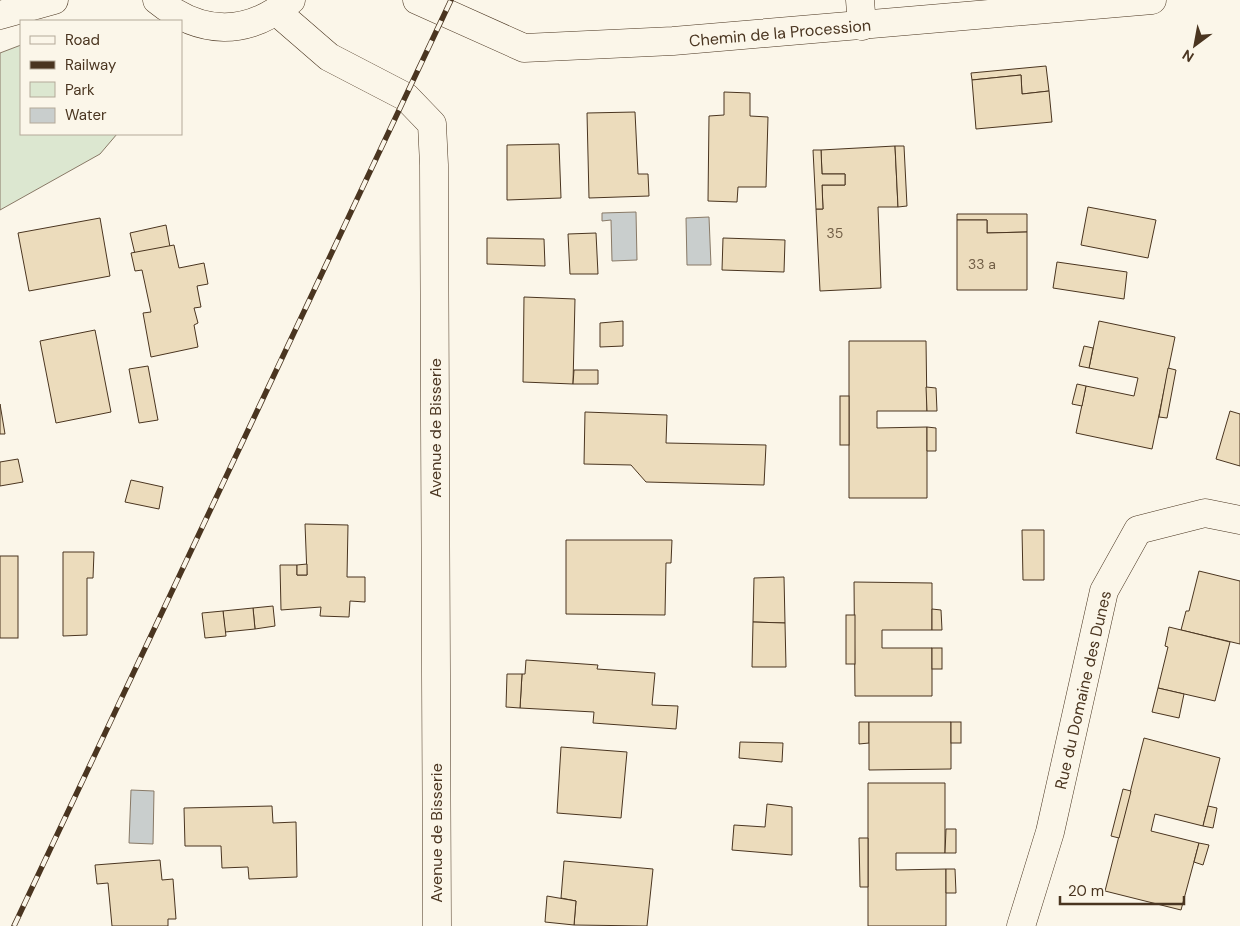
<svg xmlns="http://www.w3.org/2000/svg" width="1240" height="926" font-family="'DM Sans',sans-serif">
	<rect width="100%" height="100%" fill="#fbf6e9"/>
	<path fill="#dce7d0" stroke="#887966" d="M21,45V134H117L100,154L0,210V53Z"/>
	<g fill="#c9cecd" stroke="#887966">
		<path d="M636,212L637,260L612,261L611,220L602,221V213Z"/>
		<path d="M709,217L711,265H687L686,218Z"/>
		<path d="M131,790L154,791L153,844L129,843Z"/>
	</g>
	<g fill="#ecdcbc" stroke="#4a3520">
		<path d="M1046,66L1049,91L1022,94L1021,75L972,80L971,73Z"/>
		<path d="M1021,75L1022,94L1049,91L1052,122L976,129L972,80Z"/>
		<path d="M724,92L750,93V116L768,117L766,187H738L737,202L708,201L709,116L724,115Z"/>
		<path d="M635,112L638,174H648L649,196L589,198L587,113Z"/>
		<path d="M559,144L561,198L507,200V145Z"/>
		<path d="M895,146L898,207H878L881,288L820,291L816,209H823L822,185H845V174H822L821,150Z"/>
		<path d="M895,146H904L907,206L898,207Z"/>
		<path d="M813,150H821L822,174H845V185H822L823,209H816Z"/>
		<path d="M1088,207L1156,220L1148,258L1081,245Z"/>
		<path d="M957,214H1027V232L987,233V220H957Z"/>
		<path d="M100,218L110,276L29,291L18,233Z"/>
		<path d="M957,220H987V233L1027,232V290H957Z"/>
		<path d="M166,225L170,247L135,254L130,233Z"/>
		<path d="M596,233L598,274H570L568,234Z"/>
		<path d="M487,238L544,239L545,266L487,264Z"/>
		<path d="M723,238L785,240L784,272L722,270Z"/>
		<path d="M174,245L179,268L204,263L208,284L197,286L201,307L194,308L198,323L194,325L198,347L151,357L143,313L151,312L142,270L135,271L131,253Z"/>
		<path d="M1057,262L1127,272L1124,299L1053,288Z"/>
		<path d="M524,297L575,299L573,384L523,382Z"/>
		<path d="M623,321V346L600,347V323Z"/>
		<path d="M1099,321L1175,337L1152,449L1076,433L1086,386L1134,396L1138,378L1089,368Z"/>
		<path d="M95,330L111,412L56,423L40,341Z"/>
		<path d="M849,341H926L927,411H877V428L927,427V498H849Z"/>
		<path d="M1084,346L1093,348L1089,368L1079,366Z"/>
		<path d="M148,366L158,420L139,423L129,369Z"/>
		<path d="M1168,368L1176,370L1167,418L1159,417Z"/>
		<path d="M574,370H598V384H573Z"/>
		<path d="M1077,384L1086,386L1082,406L1072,404Z"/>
		<path d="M926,387L936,388L937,411H927Z"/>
		<rect x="840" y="396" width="9" height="49"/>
		<path d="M0,404L5,434H0Z"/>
		<path d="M1230,411L1240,414V466L1216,459Z"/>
		<path d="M585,412L667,415L666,443L766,445L764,485L646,482L631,465L584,464Z"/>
		<path d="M927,427L936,428V451H927Z"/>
		<path d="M18,459L23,482L0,486V462Z"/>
		<path d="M131,480L163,487L159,509L125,502Z"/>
		<path d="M305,524L348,525L347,577H365V602L350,601L349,617L320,616L321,607L281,610L280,565H297V575H307Z"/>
		<path d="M1022,530H1044V580H1023Z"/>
		<path d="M566,540H672L671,563H666L665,615L566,614Z"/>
		<path d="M63,552H94L93,578H87V635L63,636Z"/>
		<rect x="0" y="556" width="18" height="82"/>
		<path d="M307,564V575H297V565Z"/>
		<path d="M1199,571L1240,581V644L1181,630L1186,611H1189Z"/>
		<path d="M784,577L785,623L753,622L754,578Z"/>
		<path d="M854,582L932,583V630H882V648H932V696H855Z"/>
		<path d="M273,606L275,626L255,629L253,608Z"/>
		<path d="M253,608L255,629L225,632L223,611Z"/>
		<path d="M932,609L941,610L942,630H932Z"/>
		<path d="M223,611L226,636L205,638L202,613Z"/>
		<rect x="846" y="615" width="9" height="49"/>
		<path d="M753,622L785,623L786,667H752Z"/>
		<path d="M1169,627L1230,642L1215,701L1158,688L1168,647L1165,646Z"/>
		<rect x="932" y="648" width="10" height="21"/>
		<path d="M526,660L598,665L597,669L655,673L652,705L678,706L676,729L593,723L594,712L520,708L522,674H525Z"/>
		<path d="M507,674H522L520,708L506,707Z"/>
		<path d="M1158,688L1184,694L1179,718L1152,712Z"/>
		<path d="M859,722H869V743L859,744Z"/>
		<path d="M869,722H951V769L869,770Z"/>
		<rect x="951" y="722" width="10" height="21"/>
		<path d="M1144,738L1220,758L1203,826L1155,814L1151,831L1199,843L1181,910L1105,891Z"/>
		<path d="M740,742L783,743L782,762L739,758Z"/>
		<path d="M561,747L627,752L621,818L557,813Z"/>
		<path d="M868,783H945V853H896V870L946,869V926H868Z"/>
		<path d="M1123,789L1131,791L1119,838L1111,836Z"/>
		<path d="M767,804L792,807V855L732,850L734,825L765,827Z"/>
		<path d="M272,806L273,823L296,822L297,877L249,879L248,867L222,868L221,846H185L184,808Z"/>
		<path d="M1208,806L1217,808L1213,828L1203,826Z"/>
		<path d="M946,829H956V853H945Z"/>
		<path d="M859,838H868V887H860Z"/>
		<path d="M1199,843L1209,845L1203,865L1194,862Z"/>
		<path d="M160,860L162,880L173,879L176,919H168V926H112L108,883L97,884L95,865Z"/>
		<path d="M564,861L653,869L647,926L574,925L576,901L561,898Z"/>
		<path d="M946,869H955L956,893H946Z"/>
		<path d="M547,896L576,901L574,925L545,922Z"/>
	</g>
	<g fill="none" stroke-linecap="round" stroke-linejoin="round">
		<defs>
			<g id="street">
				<path d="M417,0L524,48L673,41L1152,0"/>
				<path d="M860,0L862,26"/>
				<path d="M0,15L54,0"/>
				<path d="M1021,926L1050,832L1104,591L1138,530L1205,513L1240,520"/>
			</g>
			<g id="secondary">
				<path d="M157,0C200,35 247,37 291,0"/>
				<path d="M277,12L329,57L406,97L432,124L434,165L437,926"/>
			</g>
		</defs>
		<use href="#street" stroke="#4a3520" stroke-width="29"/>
		<use href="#secondary" stroke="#4a3520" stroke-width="29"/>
		<use href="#street" stroke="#fbf6e9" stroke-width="28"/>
		<use href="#secondary" stroke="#fbf6e9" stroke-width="28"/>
		<defs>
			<path id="rail" d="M14,926L451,0"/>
		</defs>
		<use href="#rail" stroke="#4a3520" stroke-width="5.5"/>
		<use href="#rail" stroke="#fbf6e9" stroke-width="4" stroke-dasharray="11" stroke-linecap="butt"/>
	</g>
	<g text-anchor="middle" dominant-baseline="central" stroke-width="4" stroke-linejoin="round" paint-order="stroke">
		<g font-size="14" fill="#725f47">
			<text x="835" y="233">35</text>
			<text x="982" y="264">33 a</text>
		</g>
		<g font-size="16" fill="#4a3520" stroke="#fbf6e9">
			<text transform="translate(780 33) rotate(-5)">Chemin de la Procession</text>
			<text transform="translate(435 428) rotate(-90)">Avenue de Bisserie</text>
			<text transform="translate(1083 690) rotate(-77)">Rue du Domaine des Dunes</text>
			<text transform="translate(436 833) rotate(-90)">Avenue de Bisserie</text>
		</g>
	</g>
	<rect x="20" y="20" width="162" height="115" fill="#fbf6e9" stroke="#b4a999"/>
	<rect x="30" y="36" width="25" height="8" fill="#fbf6e9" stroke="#b4a999"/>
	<text x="65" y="45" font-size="15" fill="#4a3520">Road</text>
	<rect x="30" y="61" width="25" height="8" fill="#4a3520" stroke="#b4a999"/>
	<text x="65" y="70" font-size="15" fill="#4a3520">Railway</text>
	<rect x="30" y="82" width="25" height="15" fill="#dce7d0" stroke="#b4a999"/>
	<text x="65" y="95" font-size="15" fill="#4a3520">Park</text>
	<rect x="30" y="108" width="25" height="15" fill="#c9cecd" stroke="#b4a999"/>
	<text x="65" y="120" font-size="15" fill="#4a3520">Water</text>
	<g transform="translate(1195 45) rotate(212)" stroke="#fbf6e9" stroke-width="4" paint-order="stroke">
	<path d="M0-4L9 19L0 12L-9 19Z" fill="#4a3520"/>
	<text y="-8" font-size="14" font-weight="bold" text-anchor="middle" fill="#4a3520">N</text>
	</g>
	<path d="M1060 896v8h124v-8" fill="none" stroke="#4a3520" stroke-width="2.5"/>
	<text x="1068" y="896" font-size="15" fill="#4a3520" stroke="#fbf6e9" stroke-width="4" paint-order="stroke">20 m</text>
</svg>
